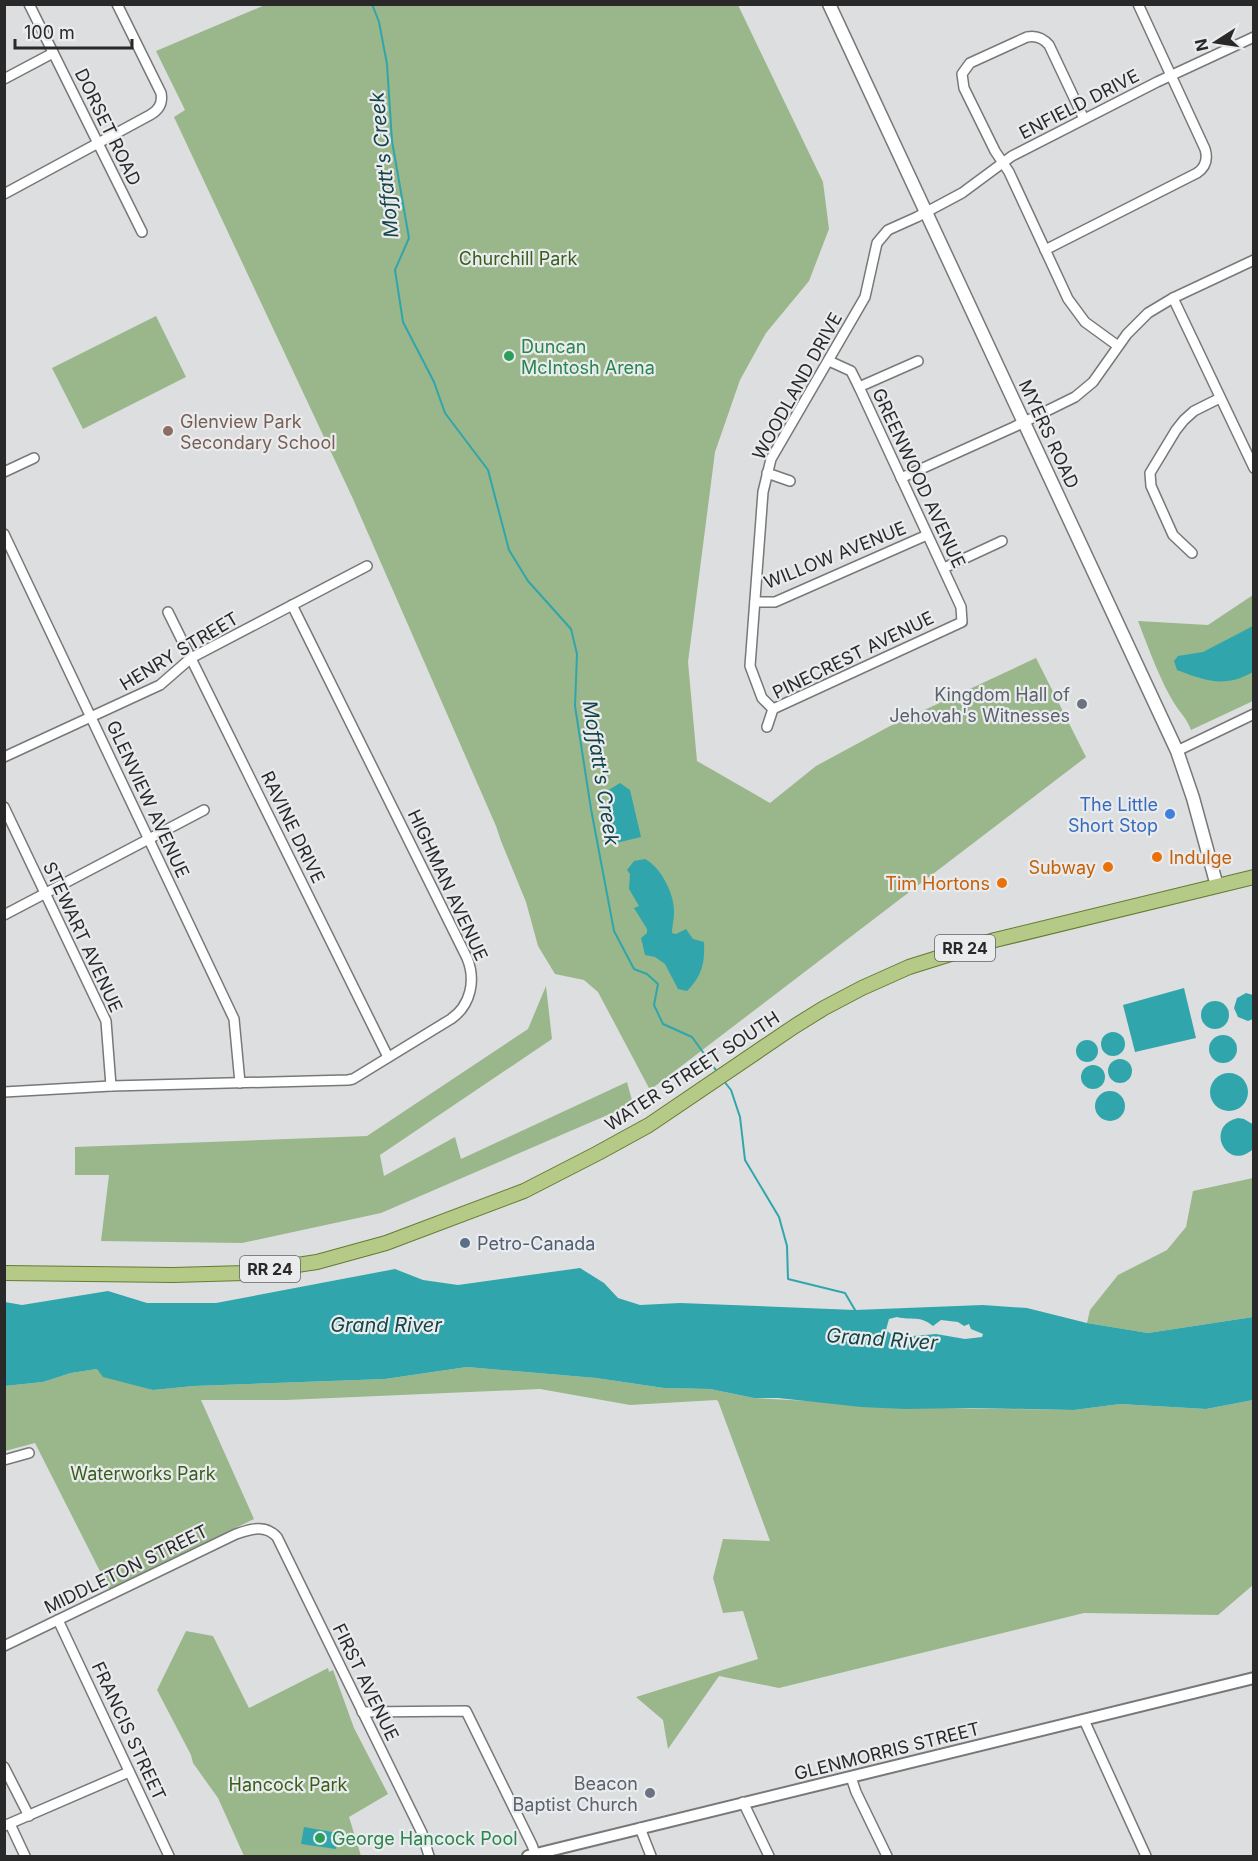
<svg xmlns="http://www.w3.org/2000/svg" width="1258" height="1861" font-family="Inter,sans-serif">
	<rect width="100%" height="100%" fill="#dddee0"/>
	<g fill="#9ab68b">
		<path d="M265,5H738L823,182L829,229L809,281L766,333L740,380L715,452L688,662L697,761L770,803L816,766L890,726L1036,658L1086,757L650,1090L598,992L584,980L555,974L538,946L526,902L501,841L496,826L353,499L174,117L185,110L156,51Z"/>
		<path d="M156,316L186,377L83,429L52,368Z"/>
		<path d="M1253,595V701L1191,730C1187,719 1182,715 1176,706C1161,683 1148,647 1138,621L1208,625Z"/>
		<path d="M546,986L552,1039L380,1155L384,1176L455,1137L461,1159L627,1082L633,1104L381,1213L242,1243L101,1241L109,1175H75V1147L367,1136L528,1029Z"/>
		<path d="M1253,1178V1317L1148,1333L1087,1323L1090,1310L1118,1275L1167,1250L1186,1227L1193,1191Z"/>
		<path d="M467,1367L596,1378L664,1388L710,1389L754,1398L942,1408L1074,1410L1120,1404L1206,1409L1253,1400V1585L1218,1615L1084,1613L779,1688L719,1676L668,1749L663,1720L636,1697L758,1659L743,1611L723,1613L713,1578L723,1539L770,1541L718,1401L716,1400L630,1405L540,1389L286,1400H201L254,1519L109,1589L35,1443L5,1451V1386L43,1382L71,1373L97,1369L153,1390L194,1386L385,1379Z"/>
		<path d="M186,1631L213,1636L249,1708L328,1668L329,1672L333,1670L354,1728L388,1794L349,1817L361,1856H244L218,1798L193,1763L191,1755L157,1690Z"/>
	</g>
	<g fill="#30a6ac" fill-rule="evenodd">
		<path d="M1253,626V672C1225,688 1206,681 1177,670L1174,661L1178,656L1203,652Z"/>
		<path d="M620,783L630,790L641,837L616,843L614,839L607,791Z"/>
		<path d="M645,859C661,867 675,895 674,913C674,920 672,926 672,933L676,934L686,929L693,939L704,942C705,963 702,976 687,991L678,989L665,964L655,957L645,955L641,938L647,933V929L634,908L639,906L629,889L630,874L627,870L634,861Z"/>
		<path d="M1184,988L1196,1038L1135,1052L1123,1005Z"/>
		<path d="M1246,993L1253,995V1019L1248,1021L1238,1017L1234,1008L1237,998Z"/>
		<circle cx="1215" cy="1015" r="14"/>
		<circle cx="1113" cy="1044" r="12"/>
		<circle cx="1223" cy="1049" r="14"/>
		<circle cx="1087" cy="1051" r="11"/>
		<circle cx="1120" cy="1071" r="12"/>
		<circle cx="1093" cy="1077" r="12"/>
		<circle cx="1229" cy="1092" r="19"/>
		<circle cx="1110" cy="1106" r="15"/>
		<path d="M1238,1118L1244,1119L1254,1125L1253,1149C1227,1173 1203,1126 1238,1118Z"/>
		<path d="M580,1268L604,1283L618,1298L640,1305L680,1303L855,1310L983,1305L1027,1308L1087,1323L1148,1333L1253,1317V1400L1206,1409L1120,1404L1074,1410L971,1408L905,1409L861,1407L778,1398H754L710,1389L664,1388L596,1378L467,1367L385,1379L194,1386L153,1390L103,1377L97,1369L71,1373L43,1382L5,1386V1302L22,1305L108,1291L147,1303H216L395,1269L423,1280L458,1285ZM897,1317C912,1321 920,1315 933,1326L941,1320L958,1322L964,1326L969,1324L971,1329L983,1334L982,1337L965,1339L936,1334L901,1337L892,1335L886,1330L889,1319Z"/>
		<path d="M304,1827L338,1833L336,1849L301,1844Z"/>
	</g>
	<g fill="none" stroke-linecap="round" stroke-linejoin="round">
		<g stroke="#30a6ac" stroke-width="2">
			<path d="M372,4L379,22L387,64L392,141L409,238L395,270L403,322L434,382L445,413L488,470L509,550L528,581L571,629L577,654L575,706L591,809L614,931L634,969L647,974L658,984L654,1005L663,1024L692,1037L718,1073"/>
			<path d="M723,1080L731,1090L740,1117L745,1160L779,1217L787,1246L788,1279L845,1293L855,1310"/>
		</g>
		<defs>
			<g id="minor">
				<path d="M29,4L142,232"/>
				<path d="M4,79L53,53"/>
				<path d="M1084,119L1049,45C1043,38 1036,35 1027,37L970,63L962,74L964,88L995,151L1009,172L1068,299L1085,322L1118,346"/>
				<path d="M4,194L150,115C159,110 163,103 161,93L117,4"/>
				<path d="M1045,250L1197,173C1206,167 1208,159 1205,149L1138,4"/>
				<path d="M1173,298L1254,468"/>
				<path d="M859,387L918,361"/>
				<path d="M4,472L34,458"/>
				<path d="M767,473L790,481"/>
				<path d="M901,478L1014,427L1075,397L1093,382L1127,334L1148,313L1173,298L1254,260"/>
				<path d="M4,534L234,1019L240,1083"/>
				<path d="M1192,553L1173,535L1151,486L1150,473L1176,430L1184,420L1194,411L1220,398"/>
				<path d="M944,568L1002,541"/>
				<path d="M755,602H775L927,535"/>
				<path d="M168,612L388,1057"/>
				<path d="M773,709L762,698L750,666L763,492L771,459L865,297L877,243L888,230L917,217L962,193L1012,156L1157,82L1254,37"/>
				<path d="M767,727L773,709L962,622L961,607L859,387L851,371L829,361"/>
				<path d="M1177,751L1254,714"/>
				<path d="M4,757L160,685L191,658L367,566"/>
				<path d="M4,807L106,1021L111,1086"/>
				<path d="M4,915L204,810"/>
				<path d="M4,1092L111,1086L348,1080L353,1079L451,1019C471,1005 476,980 467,958L292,605"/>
				<path d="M4,1460L29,1453"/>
				<path d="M58,1620L169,1856"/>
				<path d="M4,1646L236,1534C251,1529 265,1524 277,1537L422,1833L429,1856"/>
				<path d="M362,1712L466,1711L532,1845L536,1856"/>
				<path d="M1084,1720L1146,1856"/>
				<path d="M4,1767L29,1816"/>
				<path d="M851,1777L856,1792L887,1856"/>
				<path d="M743,1802L769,1856"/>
				<path d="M10,1824L25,1856"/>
				<path d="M4,1826L129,1772"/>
				<path d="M640,1828L651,1856"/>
			</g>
			<path id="tertiary" d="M528,1856L1254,1678"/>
			<path id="secondary" d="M829,4L1177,751L1193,798L1217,886"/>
			<path id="primary" d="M4,1273L173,1275L245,1273L317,1262L386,1243L524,1191L598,1153L649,1125L795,1026L824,1008L862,988L909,967L995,940L1254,877"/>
		</defs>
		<use href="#minor" stroke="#777879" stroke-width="12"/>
		<use href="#tertiary" stroke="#777879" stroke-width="14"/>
		<use href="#secondary" stroke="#777879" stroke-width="15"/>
		<use href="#primary" stroke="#647b32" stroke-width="16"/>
		<use href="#minor" stroke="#fff" stroke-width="9"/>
		<use href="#tertiary" stroke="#fff" stroke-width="10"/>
		<use href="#secondary" stroke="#fff" stroke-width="12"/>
		<use href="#primary" stroke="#b5ca87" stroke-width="14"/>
	</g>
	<g fill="#2e9e5b" stroke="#eaebed" stroke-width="2">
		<circle cx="509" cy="356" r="6"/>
		<circle cx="320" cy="1838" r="6"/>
	</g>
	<circle fill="#8d6e63" stroke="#eaebed" stroke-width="2" cx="168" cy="431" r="6"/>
	<g fill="#6b7280" stroke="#eaebed" stroke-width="2">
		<circle cx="1082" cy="704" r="6"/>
		<circle cx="650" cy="1793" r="6"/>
	</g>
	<circle fill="#3f7fe0" stroke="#eaebed" stroke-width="2" cx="1170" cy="814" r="6"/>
	<g fill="#e8710a" stroke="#eaebed" stroke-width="2">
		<circle cx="1157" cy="857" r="6"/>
		<circle cx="1108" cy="867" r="6"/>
		<circle cx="1002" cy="883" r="6"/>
	</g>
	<circle fill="#5c6f8a" stroke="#eaebed" stroke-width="2" cx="465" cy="1243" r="6"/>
	<g text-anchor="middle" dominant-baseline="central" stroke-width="4.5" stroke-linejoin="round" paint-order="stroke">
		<g fill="#eaebed" stroke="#636364" stroke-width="1.5">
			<rect x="935" y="935" width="60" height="26" rx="4.5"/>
			<rect x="240" y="1256" width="60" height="26" rx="4.5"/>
		</g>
		<g font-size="16" font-weight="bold" fill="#29292a">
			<text x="965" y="948">RR 24</text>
			<text x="270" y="1269">RR 24</text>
		</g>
		<g font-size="18" fill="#29292a" stroke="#eaebed">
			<text transform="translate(1079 104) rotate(-27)">ENFIELD DRIVE</text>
			<text transform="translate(108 127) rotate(64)">DORSET ROAD</text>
			<text transform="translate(797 386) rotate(-61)">WOODLAND DRIVE</text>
			<text transform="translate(1049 434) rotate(65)">MYERS ROAD</text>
			<text transform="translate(919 478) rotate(65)">GREENWOOD AVENUE</text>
			<text transform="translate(835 555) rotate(-22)">WILLOW AVENUE</text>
			<text transform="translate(179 651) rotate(-31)">HENRY STREET</text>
			<text transform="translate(853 655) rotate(-26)">PINECREST AVENUE</text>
			<text transform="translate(148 799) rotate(65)">GLENVIEW AVENUE</text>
			<text transform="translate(293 827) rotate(64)">RAVINE DRIVE</text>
			<text transform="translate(448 885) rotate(65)">HIGHMAN AVENUE</text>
			<text transform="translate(83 937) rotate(65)">STEWART AVENUE</text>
			<text transform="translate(692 1071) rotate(-33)">WATER STREET SOUTH</text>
			<text transform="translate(126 1569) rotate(-26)">MIDDLETON STREET</text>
			<text transform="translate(366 1682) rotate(64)">FIRST AVENUE</text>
			<text transform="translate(129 1731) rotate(65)">FRANCIS STREET</text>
			<text transform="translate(887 1751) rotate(-14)">GLENMORRIS STREET</text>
		</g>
		<g font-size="18" fill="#375e1b" stroke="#eaebed">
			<text x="518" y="258">Churchill Park</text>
			<text x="143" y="1473">Waterworks Park</text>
			<text x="288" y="1784">Hancock Park</text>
		</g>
		<g font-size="18" fill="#27864d" stroke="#eaebed" text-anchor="start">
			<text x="521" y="346">Duncan<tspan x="521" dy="21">McIntosh Arena</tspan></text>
			<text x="332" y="1838">George Hancock Pool</text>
		</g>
		<g font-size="18" fill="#785e54" stroke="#eaebed" text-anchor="start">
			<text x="180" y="421">Glenview Park<tspan x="180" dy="21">Secondary School</tspan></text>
		</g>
		<g font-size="18" fill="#5b616d" stroke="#eaebed" text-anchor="end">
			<text x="1070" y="694">Kingdom Hall of<tspan x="1070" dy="21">Jehovah's Witnesses</tspan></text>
			<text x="638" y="1783">Beacon<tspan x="638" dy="21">Baptist Church</tspan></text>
		</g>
		<g font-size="18" fill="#366cbe" stroke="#eaebed" text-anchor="end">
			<text x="1158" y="804">The Little<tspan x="1158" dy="21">Short Stop</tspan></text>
		</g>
		<g font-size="18" fill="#c56008" stroke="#eaebed" text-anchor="end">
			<text x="1169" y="857" text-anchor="start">Indulge</text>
			<text x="1096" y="867">Subway</text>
			<text x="990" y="883">Tim Hortons</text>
		</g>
		<g font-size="18" fill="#4e5e75" stroke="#eaebed" text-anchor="start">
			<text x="477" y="1243">Petro-Canada</text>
		</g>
		<g font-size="20" font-style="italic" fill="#134548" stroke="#eaebed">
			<text transform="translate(384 165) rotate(-96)">Moffatt's Creek</text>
			<text transform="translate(601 773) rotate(81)">Moffatt's Creek</text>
			<text x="386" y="1325">Grand River</text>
			<text transform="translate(882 1339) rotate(4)">Grand River</text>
		</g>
	</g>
	<rect width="1258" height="1861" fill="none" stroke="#29292a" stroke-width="12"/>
	<g transform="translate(1216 42) rotate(258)" stroke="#eaebed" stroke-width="4.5" paint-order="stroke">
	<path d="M0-4.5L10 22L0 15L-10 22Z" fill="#29292a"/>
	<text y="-9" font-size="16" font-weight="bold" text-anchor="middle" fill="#29292a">N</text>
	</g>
	<path d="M15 39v9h117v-9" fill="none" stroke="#29292a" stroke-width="3"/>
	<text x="24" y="39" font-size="18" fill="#29292a" stroke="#eaebed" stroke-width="4.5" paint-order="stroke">100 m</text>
</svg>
